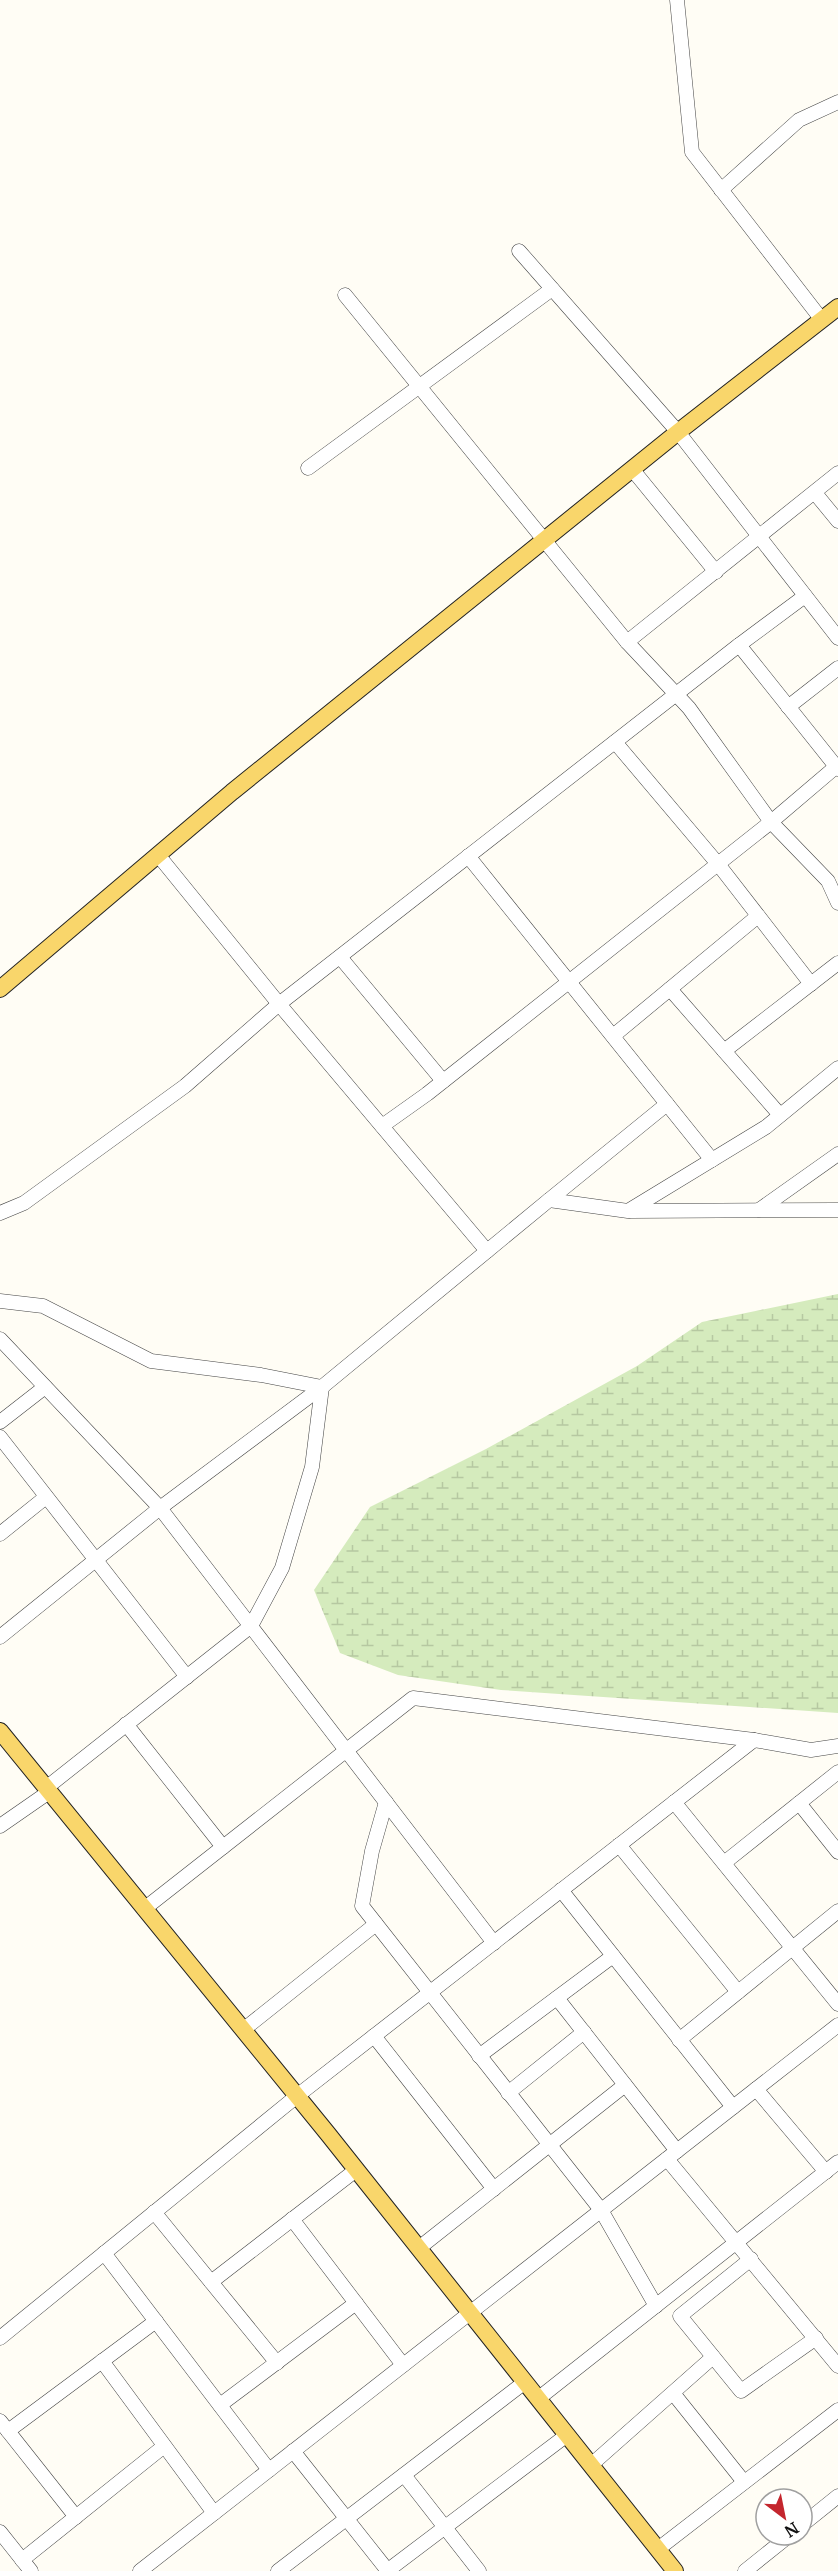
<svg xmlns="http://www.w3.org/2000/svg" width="838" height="2571" font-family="Merriweather,serif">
	<defs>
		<pattern id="wetland-marsh" width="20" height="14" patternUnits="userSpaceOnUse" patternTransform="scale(1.5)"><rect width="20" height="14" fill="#d5ebbd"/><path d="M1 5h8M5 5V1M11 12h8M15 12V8" fill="none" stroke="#b6c8a1"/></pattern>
	</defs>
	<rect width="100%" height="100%" fill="#fffdf5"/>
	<path fill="url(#wetland-marsh)" d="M838,1294V1713L501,1690L398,1675L340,1653L314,1590L370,1507L486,1449L637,1366L702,1322Z"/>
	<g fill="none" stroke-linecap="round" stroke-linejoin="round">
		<defs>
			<g id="minor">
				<path d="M677,0L692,152L822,320"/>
				<path d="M721,190L799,120L838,102"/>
				<path d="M519,251L678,432L838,638"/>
				<path d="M345,295L627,642L689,708L771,822L828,881L838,903"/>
				<path d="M308,468L552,289"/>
				<path d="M632,469L716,572"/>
				<path d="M815,493L838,521"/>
				<path d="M627,642L838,473"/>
				<path d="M739,645L838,769"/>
				<path d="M788,707L838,668"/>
				<path d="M615,742L718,864L811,984"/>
				<path d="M158,855L279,1004L487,1251"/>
				<path d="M468,856L712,1160"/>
				<path d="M340,957L443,1081"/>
				<path d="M670,989L780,1115"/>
				<path d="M613,1036L758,916"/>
				<path d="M724,1051L838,963"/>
				<path d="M382,1126L427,1094L771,822L838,765"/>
				<path d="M549,1200L667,1104"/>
				<path d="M759,1210L838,1154"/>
				<path d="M630,1211L838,1210"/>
				<path d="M0,1213L24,1203L185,1086L279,1004L739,645L805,596"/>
				<path d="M0,1301L43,1306L151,1361L261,1375L322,1387L312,1467L282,1568L251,1626L46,1788"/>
				<path d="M0,1339L160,1508L494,1943"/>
				<path d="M0,1422L45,1387"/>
				<path d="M0,1437L187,1677"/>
				<path d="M0,1534L46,1497"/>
				<path d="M0,1637L160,1508L322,1387L549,1200L628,1211L766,1127L838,1068"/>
				<path d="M126,1724L223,1847"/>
				<path d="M386,1802L372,1851L362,1906L601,2210L656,2306"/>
				<path d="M674,1802L838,2004"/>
				<path d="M799,1803L838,1852"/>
				<path d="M0,1826L49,1792"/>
				<path d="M619,1845L738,1992"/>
				<path d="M724,1863L838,1772"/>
				<path d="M561,1890L733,2107"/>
				<path d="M144,1909L413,1698L754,1740L811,1750L838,1746"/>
				<path d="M557,1998L677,2151"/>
				<path d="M243,2030L376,1924"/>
				<path d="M374,2036L494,2189"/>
				<path d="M679,2040L838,1911"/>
				<path d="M479,2056L613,1956"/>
				<path d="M756,2089L826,2172"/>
				<path d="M508,2093L584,2032"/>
				<path d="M667,2159L838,2366"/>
				<path d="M154,2212L277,2363"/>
				<path d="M292,2219L403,2365"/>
				<path d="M419,2248L625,2085"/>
				<path d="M104,2253L269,2470"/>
				<path d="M751,2259L680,2316L741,2391L816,2338"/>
				<path d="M211,2282L356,2170"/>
				<path d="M0,2338L297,2096L754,1740"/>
				<path d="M102,2361L214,2513"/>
				<path d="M673,2393L744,2482"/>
				<path d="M539,2398L838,2162"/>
				<path d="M220,2405L356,2303"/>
				<path d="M0,2421L76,2517"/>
				<path d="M8,2431L156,2321"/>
				<path d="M293,2451L388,2571"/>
				<path d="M591,2465L713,2357"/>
				<path d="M404,2475L479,2571"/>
				<path d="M802,2525L838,2496"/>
				<path d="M0,2532L31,2571"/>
				<path d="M658,2549L838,2410"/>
				<path d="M22,2560L163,2447"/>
				<path d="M140,2571L838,2025"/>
				<path d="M278,2571L525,2382"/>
				<path d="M387,2571L567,2435"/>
				<path d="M745,2571L790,2535"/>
			</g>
			<g id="major">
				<path d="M0,989L232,792L678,432L838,307"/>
				<path d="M0,1731L328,2134L675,2571"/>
			</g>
		</defs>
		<use href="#minor" stroke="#444" stroke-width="15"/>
		<use href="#major" stroke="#222" stroke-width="18"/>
		<use href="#minor" stroke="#fff" stroke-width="14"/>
		<use href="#major" stroke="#f9d66b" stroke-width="16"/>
	</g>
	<g transform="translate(784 2517) rotate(148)"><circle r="28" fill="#ffffff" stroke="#a0a0a0" stroke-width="1.5"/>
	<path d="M0-4.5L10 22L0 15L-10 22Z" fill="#c4262e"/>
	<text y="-9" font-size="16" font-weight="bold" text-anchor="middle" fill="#111111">N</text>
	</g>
</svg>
